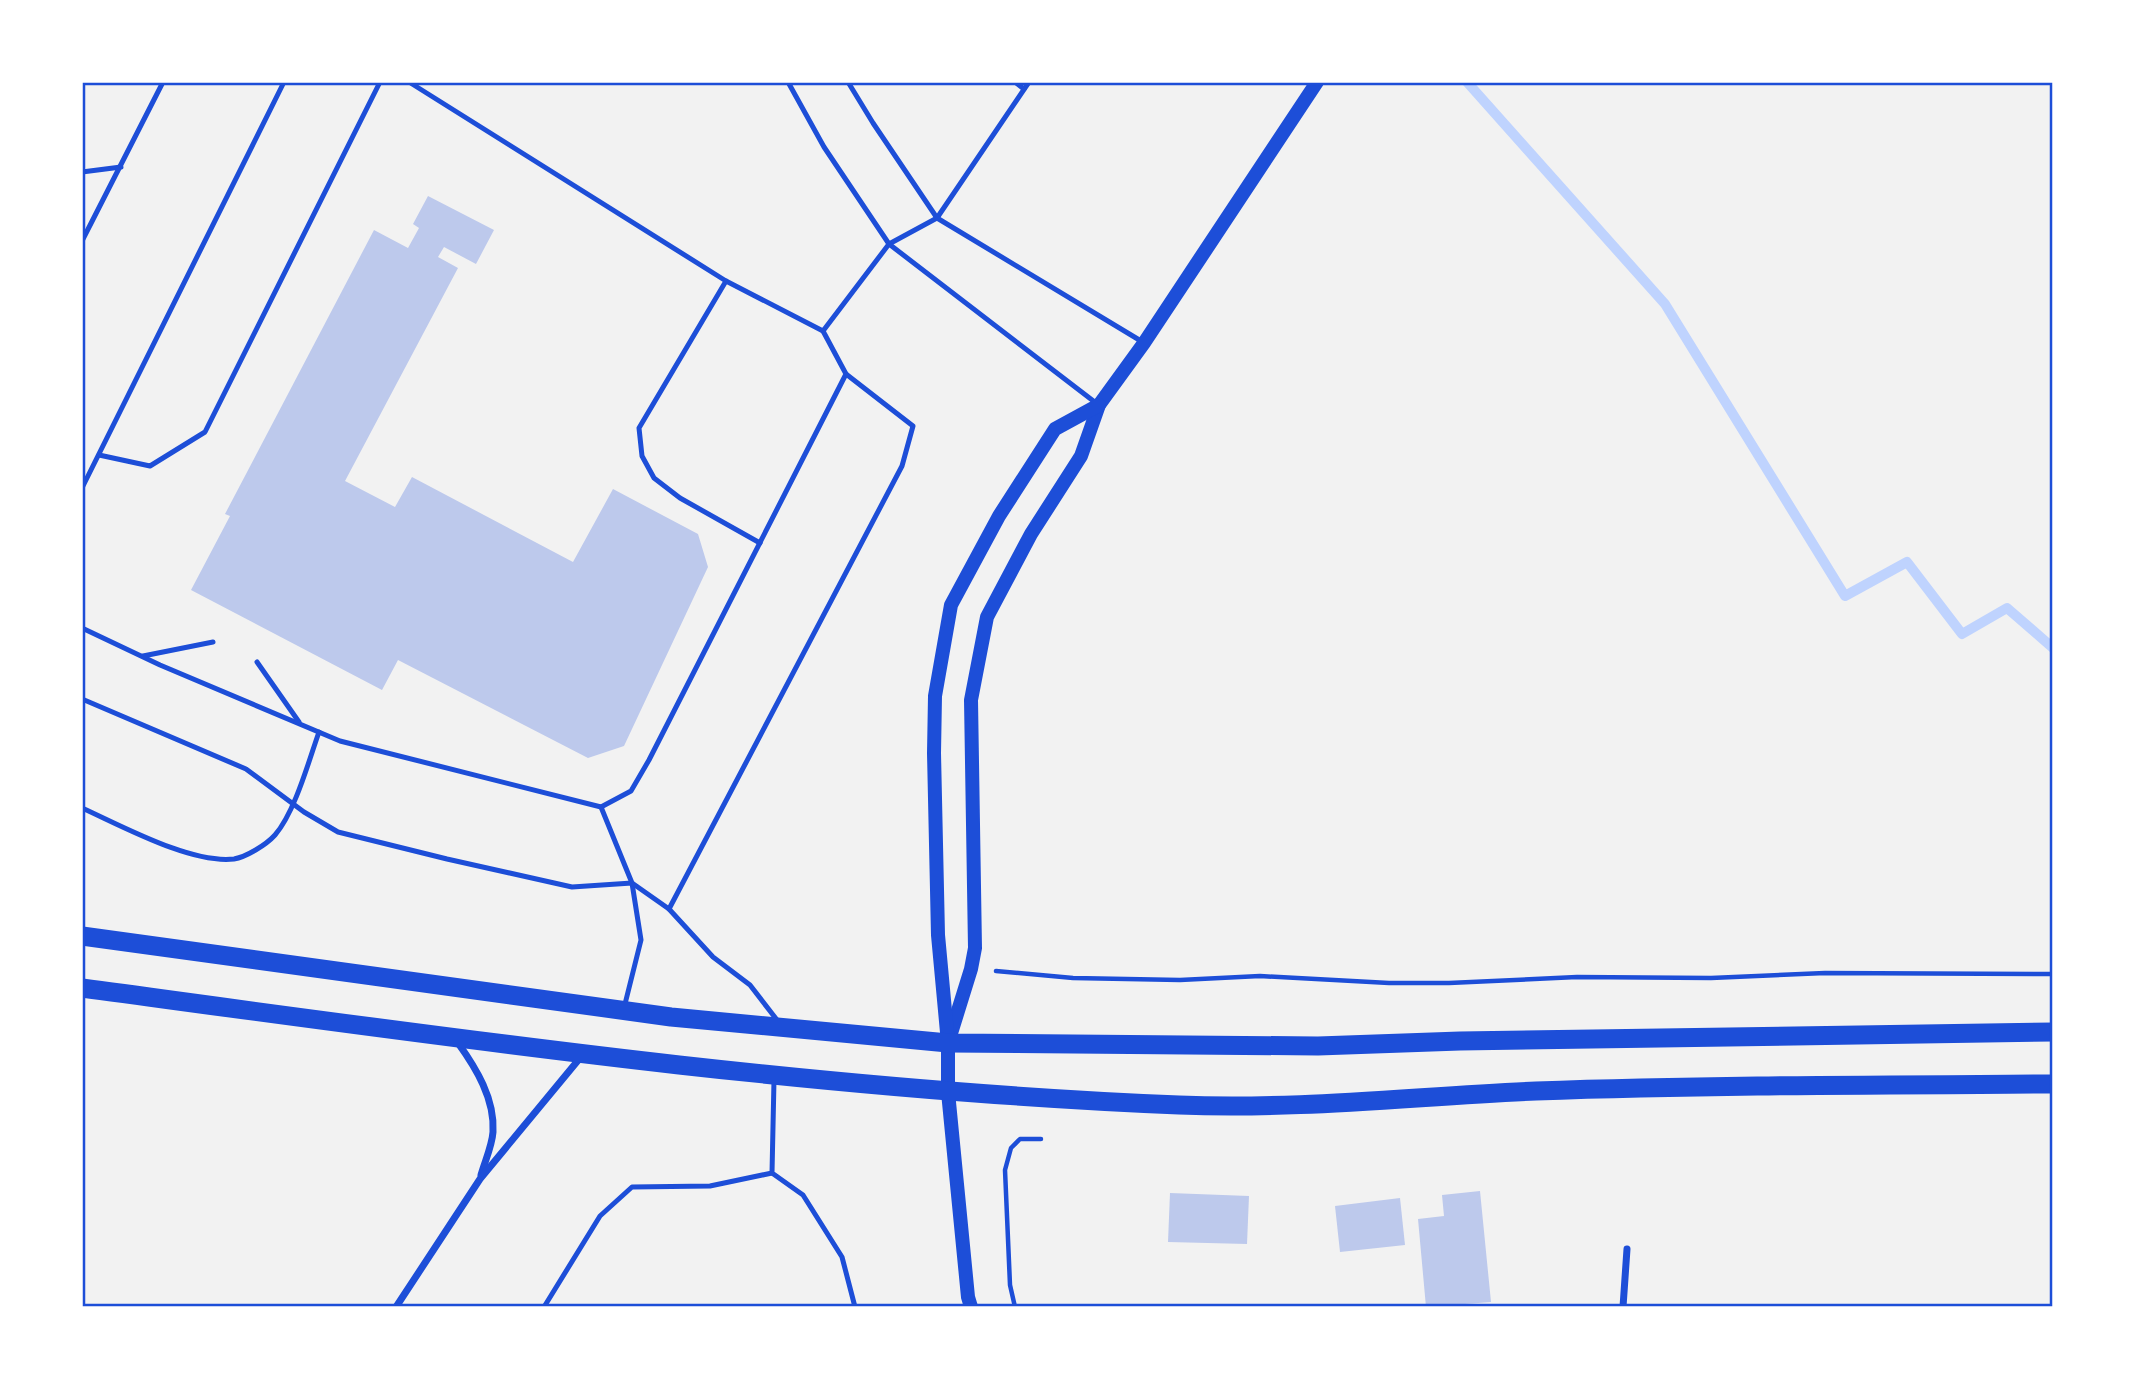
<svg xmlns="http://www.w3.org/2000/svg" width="2135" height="1389" font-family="Ubuntu,sans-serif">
	<rect width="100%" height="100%" fill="#f2f2f2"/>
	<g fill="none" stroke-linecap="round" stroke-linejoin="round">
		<path stroke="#bfd3fe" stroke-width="10" d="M1467,82L1665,304L1845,596L1907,562L1962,634L2007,608L2053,648"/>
	</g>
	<g fill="#bdc9ec">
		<path d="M428,196L494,230L476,264L444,247L438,257L458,268L345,481L395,507L412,477L573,562L613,489L698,534L708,567L624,746L588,758L398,660L382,690L191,590L230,516L225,514L374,230L408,248L419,228L413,224Z"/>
		<path d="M1480,1191L1491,1302L1426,1307L1418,1219L1444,1216L1442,1195Z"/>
		<path d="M1170,1193L1249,1196L1247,1244L1168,1242Z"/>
		<path d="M1400,1198L1405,1245L1340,1252L1335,1206Z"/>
	</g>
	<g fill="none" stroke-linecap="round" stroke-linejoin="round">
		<g stroke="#1d4ed8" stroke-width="4.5">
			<path d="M996,971L1073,978L1180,980L1260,976L1389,983H1449L1577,977L1711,978L1825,973L2053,974"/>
			<path d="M1015,1307L1010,1285L1005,1170L1011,1148L1020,1139H1041"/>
		</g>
		<g stroke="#1d4ed8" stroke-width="5">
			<path d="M409,82L726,281L823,331L889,244L937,218L1029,82"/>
			<path d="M788,82L824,147L889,244L1096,403"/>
			<path d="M848,82L873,123L937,218L1141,341"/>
			<path d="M1015,82L1024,89"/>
			<path d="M82,172L121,167"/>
			<path d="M82,241L163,82"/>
			<path d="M726,281L639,428L642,456L654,478L680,498L760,543"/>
			<path d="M99,455L150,466L205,432L380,82"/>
			<path d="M82,488L284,82"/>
			<path d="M82,628L160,665L340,741L601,807L632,883L641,940L624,1008"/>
			<path d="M143,656L213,642"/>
			<path d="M257,662L299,722"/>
			<path d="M82,699L246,769L304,812L338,832L447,859L572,887L632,883L669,909L713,957L750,985L777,1020"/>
			<path d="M601,807L631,791L649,760L846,374L823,331"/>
			<path d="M82,808C122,826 191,864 234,859C246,857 266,845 275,835C295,812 309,760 319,732"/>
			<path d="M669,909L902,466L913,426L846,374"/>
			<path d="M774,1080L772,1173L803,1195L842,1257L855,1307"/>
			<path d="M544,1307L600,1216L632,1187L710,1186L772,1173"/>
		</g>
		<g stroke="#1d4ed8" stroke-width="7">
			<path d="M458,1043C476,1068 495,1099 493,1132C492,1146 485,1161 481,1175"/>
			<path d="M396,1307L480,1179L580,1058"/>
			<path d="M1623,1307L1627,1249"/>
		</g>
		<g stroke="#1d4ed8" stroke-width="14">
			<path d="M948,1043L971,969L975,948L971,700L987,617L1031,534L1081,456L1099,405L1144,343L1317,82"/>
			<path d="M971,1307L968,1297L948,1092V1043L938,935L934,753L935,696L951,605L999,516L1055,429L1099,405"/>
		</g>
		<g stroke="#1d4ed8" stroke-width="19">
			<path d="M82,936L671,1017L948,1043L1318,1046L1460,1041L2053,1032"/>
			<path d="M82,988C446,1037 811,1090 1179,1105C1298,1110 1417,1096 1536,1091C1708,1085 1880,1085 2053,1084"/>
		</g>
	</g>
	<rect width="2135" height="1389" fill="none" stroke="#ffffff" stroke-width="168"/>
	<rect x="84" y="84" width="1967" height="1221" fill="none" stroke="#1d4ed8" stroke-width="2.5"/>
</svg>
